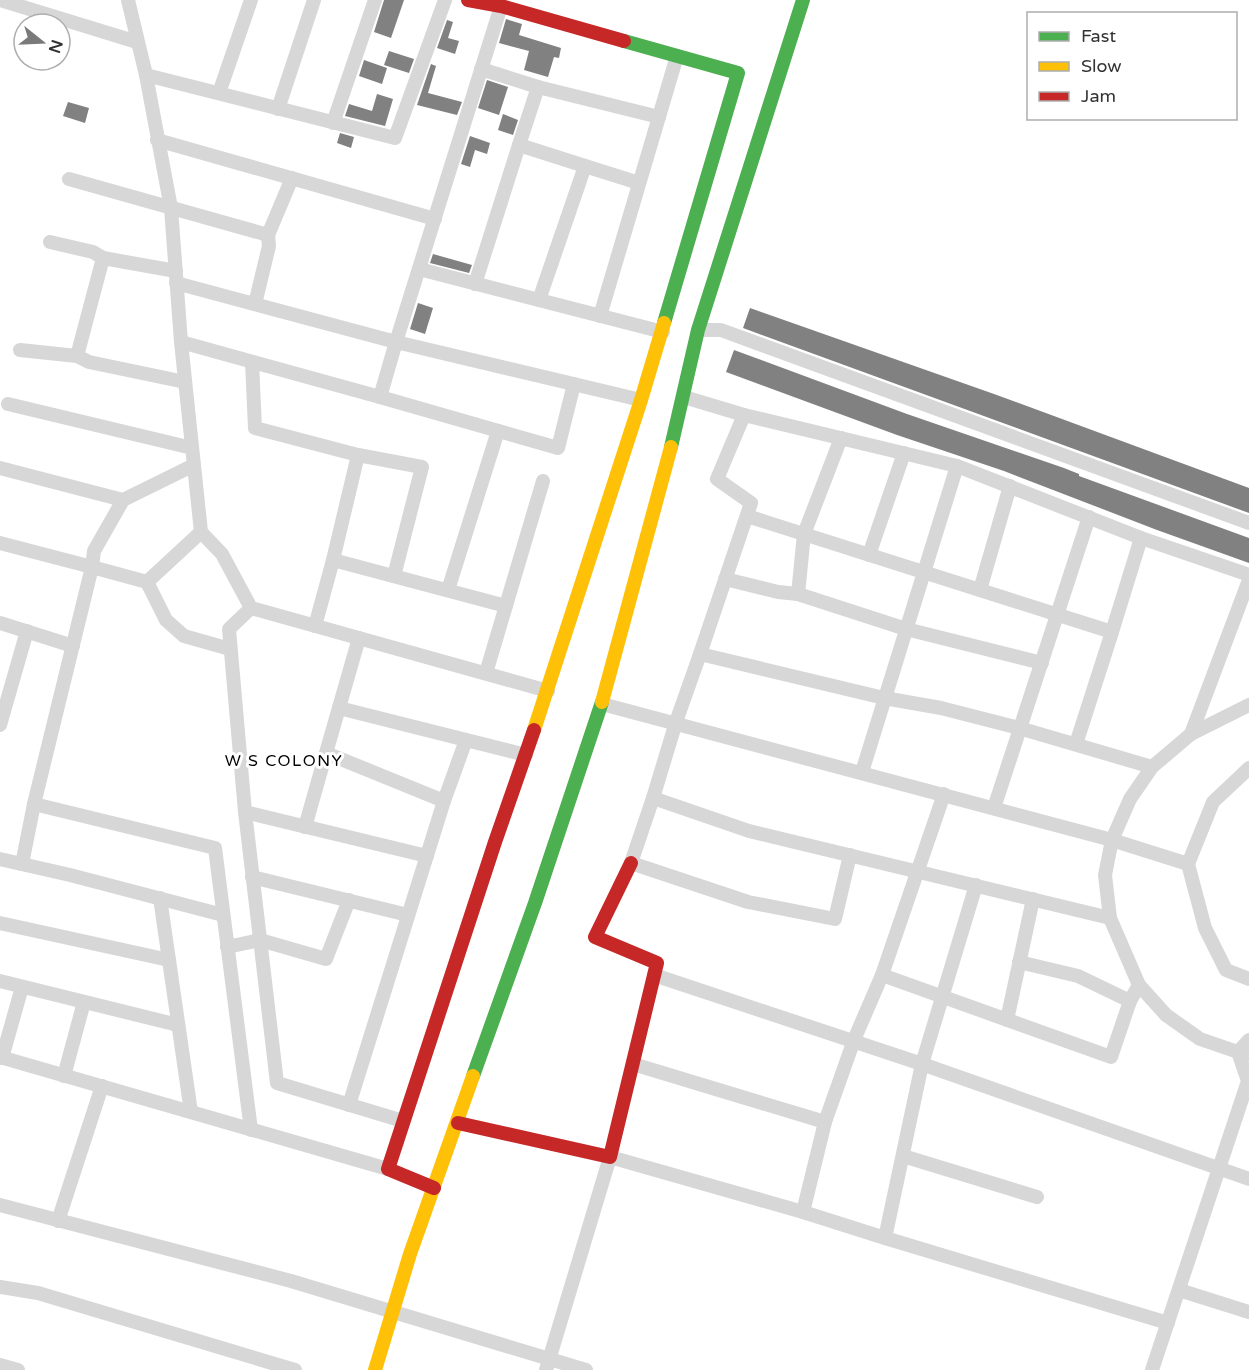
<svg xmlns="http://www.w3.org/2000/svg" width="1249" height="1370" font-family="'Varela Round',sans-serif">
	<rect width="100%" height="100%" fill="#fff"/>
	<g fill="#818181">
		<path d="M384,0H404L391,38L374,32Z"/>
		<path d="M506,19L522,24L519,35L561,48L559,58L554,57L548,77L524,70L529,51L499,43Z"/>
		<path d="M447,20L453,22L448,38L459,41L455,54L437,48Z"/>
		<path d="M389,51L414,59L409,73L384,65Z"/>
		<path d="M364,60L387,68L382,84L359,76Z"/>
		<path d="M431,64L436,66L428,93L462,102L457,115L417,105Z"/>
		<path d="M487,80L508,87L499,115L478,108Z"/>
		<path d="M377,94L393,99L385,126L345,116L349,104L372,111Z"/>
		<path d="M68,102L89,108L85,123L63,116Z"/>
		<path d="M503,114L518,120L513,135L498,130Z"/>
		<path d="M340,133L354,137L351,148L337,143Z"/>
		<path d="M470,136L490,143L487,154L475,150L470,167L461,164Z"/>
		<path d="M433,254L472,265L469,273L430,263Z"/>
		<path d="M418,303L433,308L425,334L410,329Z"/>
		<path d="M750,308L994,394L1249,488V513L743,328Z"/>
		<path d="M734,350L907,414L1064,468L1079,474V476L1249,538V563L1157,530L1004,471L897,435L726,372Z"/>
	</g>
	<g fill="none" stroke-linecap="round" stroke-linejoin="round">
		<g stroke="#d7d7d7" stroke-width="14">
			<path d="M0,0L137,42"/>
			<path d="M128,0L146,75L395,138L445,0"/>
			<path d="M501,6L396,342L641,400"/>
			<path d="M481,69L538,87L519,145L585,166"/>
			<path d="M146,75L171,208L181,342L201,532L222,554L251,608L548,691"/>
			<path d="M538,87L659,117"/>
			<path d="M219,93L251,0"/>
			<path d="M278,109L314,0"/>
			<path d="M333,123L375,0"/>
			<path d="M157,140L435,219"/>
			<path d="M69,179L268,235"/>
			<path d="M50,242L93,252L103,258L176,271"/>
			<path d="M419,269L663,332"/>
			<path d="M176,283L396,342L380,397L181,342"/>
			<path d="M475,284L519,145"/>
			<path d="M539,300L585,166L639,183"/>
			<path d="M255,304L269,246L268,235L292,178"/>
			<path d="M600,316L677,56"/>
			<path d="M698,330H721L1249,523"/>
			<path d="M20,350L77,356L89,362L185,382"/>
			<path d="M77,356L103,258"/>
			<path d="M252,362L255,428L358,455L333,560L506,606"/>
			<path d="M380,397L558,448L574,384"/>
			<path d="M684,397L744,415"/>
			<path d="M8,404L192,448"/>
			<path d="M358,455L422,467L394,576"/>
			<path d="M194,465L123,500L94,551L92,567L147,582L166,620L184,636L230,649"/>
			<path d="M0,468L123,500"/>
			<path d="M747,516L1112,632L1076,744"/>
			<path d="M0,543L92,567L34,804L215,848L251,1130"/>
			<path d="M869,555L904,453"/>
			<path d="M725,579L778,592L798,594L906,629L1042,663"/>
			<path d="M147,582L201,532"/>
			<path d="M448,590L498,431"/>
			<path d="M980,590L1010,486"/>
			<path d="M798,594L804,534L841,438"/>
			<path d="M251,608L229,629L245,812L277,1083L403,1121"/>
			<path d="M0,623L73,646"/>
			<path d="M315,626L333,560"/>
			<path d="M1112,632L1141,538"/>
			<path d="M700,654L751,503L717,479L744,415L957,466L1141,538L1249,575"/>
			<path d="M486,673L543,481"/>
			<path d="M602,704L1112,840L1188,864"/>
			<path d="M1249,705L1191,734L1152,767L1130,799L1112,840L1105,875L1110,918L1139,985L1166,1015L1200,1039L1238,1052L1249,1054"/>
			<path d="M339,708L526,755"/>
			<path d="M0,725L27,631"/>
			<path d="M1191,734L1249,580"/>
			<path d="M1249,768L1213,802L1188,864L1205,928L1226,970L1249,979"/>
			<path d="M862,772L957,466"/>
			<path d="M944,794L882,975L1111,1057L1130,1001L1139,985"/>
			<path d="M653,798L631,863L748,902L835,919L850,855"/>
			<path d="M444,801L466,740"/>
			<path d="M994,808L1089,517"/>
			<path d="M245,812L427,856"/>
			<path d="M305,827L326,753"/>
			<path d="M0,859L70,875L223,915"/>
			<path d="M22,864L34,804"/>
			<path d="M252,877L408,915"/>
			<path d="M160,898L191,1112"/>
			<path d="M1110,918L749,831L653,798L676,722L700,654L884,698L941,708L1019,728L1152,767"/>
			<path d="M0,923L169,960"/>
			<path d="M227,947L260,940L326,959L349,900"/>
			<path d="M1019,962L1078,976L1130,1001"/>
			<path d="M654,975L922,1064L1249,1179"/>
			<path d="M0,981L178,1025"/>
			<path d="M1007,1020L1033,899"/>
			<path d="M0,1057L388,1169"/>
			<path d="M2,1058L22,987"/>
			<path d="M633,1064L825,1122"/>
			<path d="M64,1076L84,1002"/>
			<path d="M349,1105L444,801L326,753L359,638"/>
			<path d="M903,1156L1037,1197"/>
			<path d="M0,1205L291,1281L586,1370"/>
			<path d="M803,1212L825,1122L854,1040L882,975"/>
			<path d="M58,1221L102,1086"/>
			<path d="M885,1238L922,1064L976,885"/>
			<path d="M0,1287L38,1293L295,1370"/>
			<path d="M1179,1290L1249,1312"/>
			<path d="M0,1365L18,1370"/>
			<path d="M546,1370L610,1157L803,1212L885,1238L1168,1323"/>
			<path d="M1152,1370L1248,1081L1238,1052L1249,1040"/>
		</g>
		<g stroke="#4caf50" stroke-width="14">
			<path d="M624,41L738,73L664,323"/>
			<path d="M671,447L698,330L803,0"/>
			<path d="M473,1076L535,903L602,702"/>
		</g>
		<g stroke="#ffc107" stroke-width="14">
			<path d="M602,702L671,447"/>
			<path d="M534,730L641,400L664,323"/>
			<path d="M375,1370L410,1254L473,1076"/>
		</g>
		<g stroke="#c62828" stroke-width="14">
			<path d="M468,0L501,6L624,41"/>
			<path d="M458,1123L610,1157L657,963L595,937L631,863"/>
			<path d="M434,1188L388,1169L495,842L534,730"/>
		</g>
	</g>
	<g text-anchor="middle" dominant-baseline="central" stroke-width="6" stroke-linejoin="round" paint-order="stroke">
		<g font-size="16" letter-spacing="1.5" fill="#000" stroke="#fff">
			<text x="284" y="761">W S COLONY</text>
		</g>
	</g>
	<rect x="1027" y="12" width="210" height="108" fill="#ffffff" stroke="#adadad" stroke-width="1.5"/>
	<rect x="1039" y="32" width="30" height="9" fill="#4caf50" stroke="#adadad" stroke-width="1.5"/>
	<text x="1081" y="42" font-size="18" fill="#333333">Fast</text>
	<rect x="1039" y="62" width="30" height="9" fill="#ffc107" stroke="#adadad" stroke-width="1.5"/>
	<text x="1081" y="72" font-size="18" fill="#333333">Slow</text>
	<rect x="1039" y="92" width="30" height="9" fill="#c62828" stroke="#adadad" stroke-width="1.5"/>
	<text x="1081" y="102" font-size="18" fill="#333333">Jam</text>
	<g transform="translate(42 42) rotate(108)"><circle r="28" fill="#ffffff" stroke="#adadad" stroke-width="1.5"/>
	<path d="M0-4.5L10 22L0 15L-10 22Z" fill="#7a7a7a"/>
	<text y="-9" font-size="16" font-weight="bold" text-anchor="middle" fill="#333333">N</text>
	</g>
</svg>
